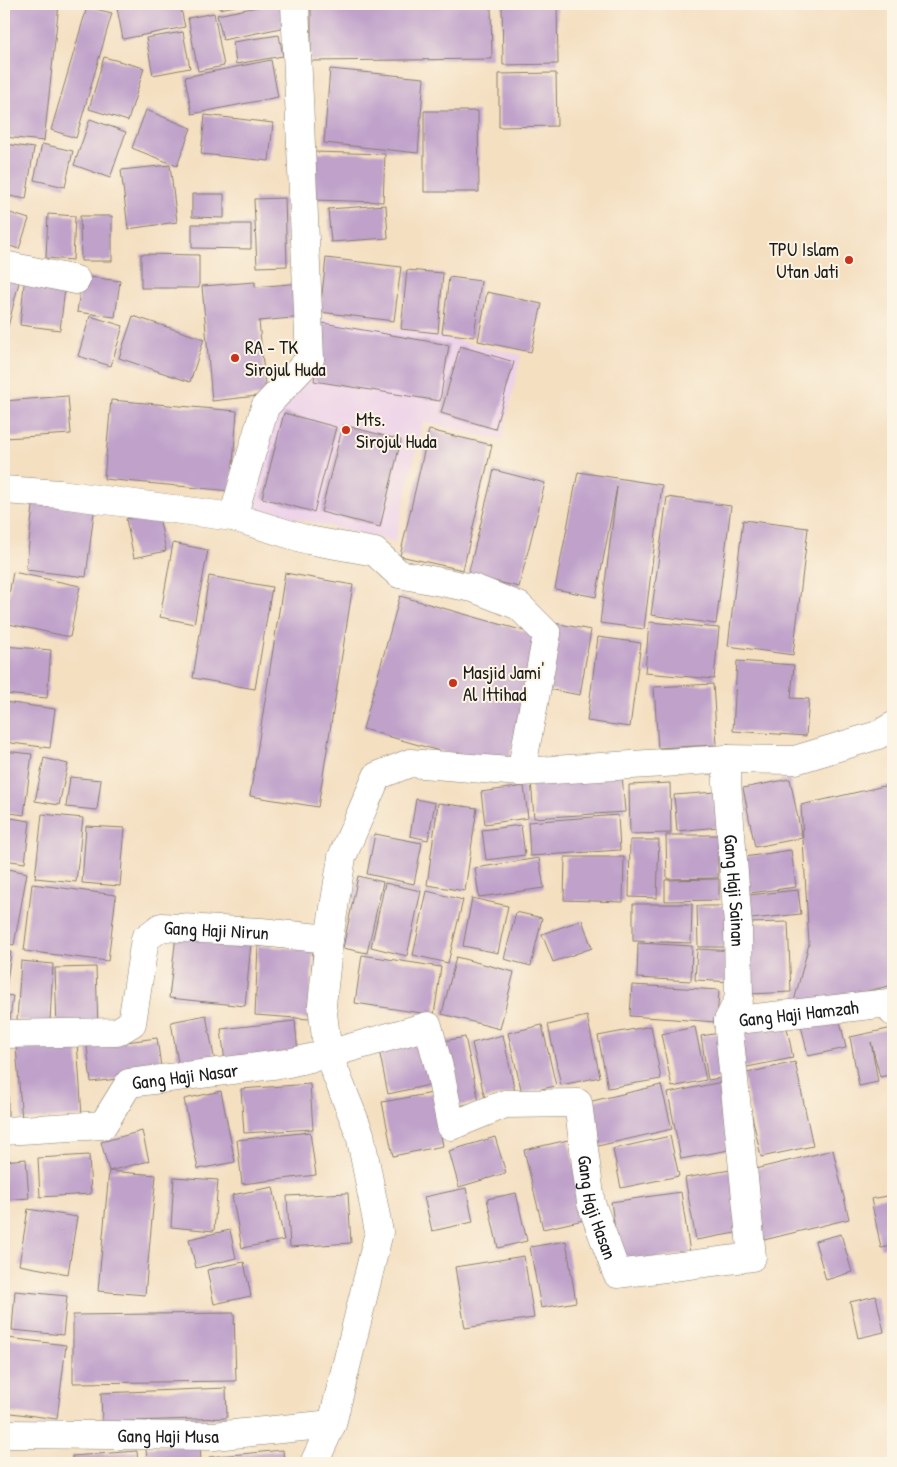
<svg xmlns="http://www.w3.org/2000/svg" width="897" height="1467" font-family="'Patrick Hand',sans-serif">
	<rect width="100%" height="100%" fill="#fcf5e5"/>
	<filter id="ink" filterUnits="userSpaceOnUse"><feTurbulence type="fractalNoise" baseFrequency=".02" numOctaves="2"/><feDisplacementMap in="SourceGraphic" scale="10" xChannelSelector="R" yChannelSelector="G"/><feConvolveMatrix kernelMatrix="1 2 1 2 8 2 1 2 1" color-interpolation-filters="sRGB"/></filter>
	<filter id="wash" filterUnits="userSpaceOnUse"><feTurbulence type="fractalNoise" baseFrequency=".0096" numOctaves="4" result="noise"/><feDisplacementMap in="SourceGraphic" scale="20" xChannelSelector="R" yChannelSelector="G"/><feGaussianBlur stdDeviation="1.12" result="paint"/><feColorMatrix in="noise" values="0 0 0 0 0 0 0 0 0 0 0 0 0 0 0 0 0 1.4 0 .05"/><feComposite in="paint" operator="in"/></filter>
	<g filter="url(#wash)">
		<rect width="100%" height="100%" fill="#f4dfc1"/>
		<path fill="#edd1e9" d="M319,318L429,334L521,355L502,440L423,422L395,542L243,506L280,404Z"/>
		<g id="blocks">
			<g fill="#bfa1ca">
				<path d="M4,4H59L44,141L4,137Z"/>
				<path d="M102,4H120V5L103,8Z"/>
				<path d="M138,4H180L185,27L123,39L117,8Z"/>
				<path d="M218,4H241V5L219,9Z"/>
				<path d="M272,4H281L286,27L223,40L217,15Z"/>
				<path d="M311,4H491L492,59L311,61Z"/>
				<path d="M502,4H557L558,64L503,65Z"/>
				<path d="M87,7L112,13L76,138L51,130Z"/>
				<path d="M214,13L224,66L198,71L188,18Z"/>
				<path d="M183,32L190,68L153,75L146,38Z"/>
				<path d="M279,35L283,56L236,64L233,42Z"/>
				<path d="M104,57L144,68L128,121L89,109Z"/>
				<path d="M271,60L278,97L192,114L185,77Z"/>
				<path d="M330,69L424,78L418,153L324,143Z"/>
				<path d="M556,73L557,126L499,127V74Z"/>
				<path d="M146,110L191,128L177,166L132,148Z"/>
				<path d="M424,111H478L479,192H424Z"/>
				<path d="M205,115L273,123L269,161L201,154Z"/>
				<path d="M90,119L126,132L110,178L74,165Z"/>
				<path d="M5,144L34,148L26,199L4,195V155Z"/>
				<path d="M42,144L73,151L65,187L34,180Z"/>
				<path d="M314,152L385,154L383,202L313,200Z"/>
				<path d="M170,165L177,222L128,229L121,170Z"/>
				<path d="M192,194H224V218L192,217Z"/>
				<path d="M285,198L287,266L257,267L254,199Z"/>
				<path d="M386,205L388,238L331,242L328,209Z"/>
				<path d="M4,211L29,219L19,249L4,244Z"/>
				<path d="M48,214L75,216L73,260L46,258Z"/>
				<path d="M80,216H112V261H81Z"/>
				<path d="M192,224H251V249L192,248Z"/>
				<path d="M141,254L199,255V288H141Z"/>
				<path d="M326,258L401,267L394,321L320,312Z"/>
				<path d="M4,270L21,274L6,335H4Z"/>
				<path d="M407,270L443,273L438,333L401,329Z"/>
				<path d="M25,274L66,280L60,330L20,325Z"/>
				<path d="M82,276L120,281L115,317L77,312Z"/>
				<path d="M449,277L481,281L474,337L442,333Z"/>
				<path d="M255,282V287L301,283L303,317L259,321L266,395L212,401L202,286Z"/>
				<path d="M487,292L542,304L531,352L478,341Z"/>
				<path d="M90,316L123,326L111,366L78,356Z"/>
				<path d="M133,316L204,339L190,382L119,358Z"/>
				<path d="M323,323L449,345L440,401L314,381Z"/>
				<path d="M460,346L514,362L495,429L441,413Z"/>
				<path d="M68,396L71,434L5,438L4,401Z"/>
				<path d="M111,400L237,411L231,491L104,479Z"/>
				<path d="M284,413L336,427L314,512L262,498Z"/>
				<path d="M343,425L401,440L380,527L321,512Z"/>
				<path d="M429,430L492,445L463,570L400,556Z"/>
				<path d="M494,470L545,483L519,587L468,575Z"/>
				<path d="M578,472L662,485L644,629L600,623L617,487L596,597L555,589Z"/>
				<path d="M34,497L95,504L86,577L26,570Z"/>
				<path d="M667,497L731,506L716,624L651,615Z"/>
				<path d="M158,512L166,551L134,558L126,519Z"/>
				<path d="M743,520L808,528L793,655L728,646Z"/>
				<path d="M173,543L208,550L194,624L160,617Z"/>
				<path d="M13,572L80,586L70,637L4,623Z"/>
				<path d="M285,573L353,585L318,807L250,796Z"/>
				<path d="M209,576L272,587L255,689L193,678Z"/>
				<path d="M400,596L542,636L506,770L363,729Z"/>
				<path d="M649,622L719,628L714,679L645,673Z"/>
				<path d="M554,623L591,630L580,695L542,688Z"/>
				<path d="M598,637L641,643L630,727L587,721Z"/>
				<path d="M4,646L51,650L47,698L4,694Z"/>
				<path d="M737,661L794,665L791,698L809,699L806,736L733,731Z"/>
				<path d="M713,684L717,745L658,748L654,687Z"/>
				<path d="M4,702L55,709L50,748L4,742Z"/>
				<path d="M4,751L32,754L24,815L4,812Z"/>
				<path d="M44,758L68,764L59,805L35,801Z"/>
				<path d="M622,774L625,812L534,818L531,780Z"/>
				<path d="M70,777L101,780L97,810L66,807Z"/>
				<path d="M790,779L802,838L755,847L743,788Z"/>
				<path d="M670,783L671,833L630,834L629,785Z"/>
				<path d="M893,784V985L792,1009L809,944L801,805Z"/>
				<path d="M524,786L528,818L485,824L481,792Z"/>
				<path d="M716,792L719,827L677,831L674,795Z"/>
				<path d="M416,799L435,803L428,840L410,836Z"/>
				<path d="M438,803L477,808L465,891L427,885Z"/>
				<path d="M42,814L83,818L76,882L35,878Z"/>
				<path d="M618,815L620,850L530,856L528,822Z"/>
				<path d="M4,817L30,821L25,863L4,860Z"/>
				<path d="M521,825L525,855L486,860L482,830Z"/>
				<path d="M86,826L125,828L120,886L82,883Z"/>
				<path d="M375,834L422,843L414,884L367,874Z"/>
				<path d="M666,835H718V878L667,879Z"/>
				<path d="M630,840H659L657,898L629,897Z"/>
				<path d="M791,850L796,887L743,894L738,858Z"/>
				<path d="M565,857H624L623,902L564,900Z"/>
				<path d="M539,858L544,888L479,897L475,868Z"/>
				<path d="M4,868L27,873L14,945L4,943Z"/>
				<path d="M358,876L383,882L367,953L343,948Z"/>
				<path d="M719,879V900L665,901V880Z"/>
				<path d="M385,883L421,891L407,956L371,947Z"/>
				<path d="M32,884L116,895L108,961L24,951Z"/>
				<path d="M798,890L801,914L751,919L749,895Z"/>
				<path d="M427,891L463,900L448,963L413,955Z"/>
				<path d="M472,898L508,906L498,953L463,946Z"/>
				<path d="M633,904H692L691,943L633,941Z"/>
				<path d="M697,906H731L732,947H698Z"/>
				<path d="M516,912L542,918L531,966L504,959Z"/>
				<path d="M582,920L592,948L553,962L542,934Z"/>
				<path d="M788,922L791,992L751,994L748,923Z"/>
				<path d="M176,935L251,943L245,1006L169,998Z"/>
				<path d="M638,943L692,946L691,981L637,978Z"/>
				<path d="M258,946L313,950L309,1019L255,1015Z"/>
				<path d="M697,949L736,951L734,982L695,980Z"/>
				<path d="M4,951L11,952L6,989H4Z"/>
				<path d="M362,955L441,967L434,1015L355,1003Z"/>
				<path d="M456,957L514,972L500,1029L442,1014Z"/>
				<path d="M21,961L53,964L50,1022L17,1020Z"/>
				<path d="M96,967L98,1027L57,1029L55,968Z"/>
				<path d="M632,985L719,990L717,1022L630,1016Z"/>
				<path d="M4,995L13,996L9,1026H4Z"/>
				<path d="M206,1015L215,1062L179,1069L171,1022Z"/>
				<path d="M587,1016L600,1077L561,1085L548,1025Z"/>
				<path d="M839,1016L846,1048L808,1056L801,1025Z"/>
				<path d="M295,1021L298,1053L225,1062L221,1029Z"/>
				<path d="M786,1023L793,1058L742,1068L734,1033Z"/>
				<path d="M542,1025L556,1086L522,1093L508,1033Z"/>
				<path d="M651,1026L661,1079L608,1088L598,1036Z"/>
				<path d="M695,1027L706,1080L672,1087L661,1034Z"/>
				<path d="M893,1028V1074L880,1077L871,1042L878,1082L859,1086L850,1037Z"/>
				<path d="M720,1033L727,1077L708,1080L701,1036Z"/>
				<path d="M503,1035L515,1092L485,1099L472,1043Z"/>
				<path d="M465,1037L479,1102L453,1107L439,1042Z"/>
				<path d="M157,1038L162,1074L91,1082L87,1047Z"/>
				<path d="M77,1042L82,1116L22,1120L16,1047Z"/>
				<path d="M426,1042L434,1084L388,1094L379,1050Z"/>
				<path d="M795,1062L813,1146L761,1157L743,1074Z"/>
				<rect x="4" y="1075" width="4" height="49"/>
				<path d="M722,1082L734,1149L681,1159L668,1093Z"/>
				<path d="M310,1084L313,1129L244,1133L241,1089Z"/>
				<path d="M661,1085L672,1129L598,1146L588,1102Z"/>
				<path d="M221,1091L235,1162L198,1169L184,1099Z"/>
				<path d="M433,1093L443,1146L393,1156L382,1102Z"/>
				<path d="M142,1131L149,1161L109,1171L101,1142Z"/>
				<path d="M310,1132L316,1175L242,1184L237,1140Z"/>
				<path d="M670,1136L679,1176L621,1188L613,1149Z"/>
				<path d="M495,1137L506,1173L459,1187L449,1151Z"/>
				<path d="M568,1140L588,1219L543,1229L524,1150Z"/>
				<path d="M833,1150L849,1219L760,1241L743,1172Z"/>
				<path d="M89,1155L91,1194L40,1197L38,1158Z"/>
				<path d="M26,1159L29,1198L4,1200V1161Z"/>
				<path d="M736,1169L747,1231L696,1240L685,1178Z"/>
				<path d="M109,1171L156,1175L145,1295L98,1291Z"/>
				<path d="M174,1177L218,1180L214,1231L171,1227Z"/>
				<path d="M273,1187L284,1240L242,1248L232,1195Z"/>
				<path d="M466,1188L473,1222L432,1231L424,1197Z"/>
				<path d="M681,1192L690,1253L620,1264L611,1202Z"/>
				<path d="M348,1193L351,1243L290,1247L287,1196Z"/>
				<path d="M516,1193L527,1241L498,1248L487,1199Z"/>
				<path d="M893,1195V1246L881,1248L871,1199Z"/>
				<path d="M28,1209L77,1217L68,1274L19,1265Z"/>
				<path d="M230,1230L236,1258L196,1268L189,1239Z"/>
				<path d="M841,1234L852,1272L826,1280L815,1241Z"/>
				<path d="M566,1241L576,1302L541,1308L530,1247Z"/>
				<path d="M524,1256L534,1318L465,1328L455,1267Z"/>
				<path d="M244,1262L251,1296L214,1304L207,1270Z"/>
				<path d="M15,1291L67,1296L63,1335L12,1330Z"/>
				<path d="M876,1296L884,1332L858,1338L850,1302Z"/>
				<path d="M234,1313L236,1381L73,1383V1315Z"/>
				<path d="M8,1338L66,1345L57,1419L4,1412V1376Z"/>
				<path d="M226,1388L227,1418L102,1422L101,1393Z"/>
				<path d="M200,1445L201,1463H147L146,1448Z"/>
				<path d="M283,1450L284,1463H210L209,1457Z"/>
				<path d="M137,1451L138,1463H72V1456Z"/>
			</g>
		</g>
	</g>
	<g filter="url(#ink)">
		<use href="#blocks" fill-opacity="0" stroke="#887e6e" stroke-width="1"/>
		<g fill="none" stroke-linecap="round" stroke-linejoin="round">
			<defs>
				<g id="minor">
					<path d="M4,265L76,280"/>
					<path d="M4,490L60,494L233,517L308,540L375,552L399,574L473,588L519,606L547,634L521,772"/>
					<path d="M233,517L265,407L310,359L295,4"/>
					<path id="s1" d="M727,759V783L738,925L739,998L728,1021"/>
					<path id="s2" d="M728,1021L889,1003L893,1012"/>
					<path id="s3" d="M4,1034L117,1032L132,1023L145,939L161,927L261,932L329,939"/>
					<path id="s4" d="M4,1131L103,1125L129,1083L288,1063L328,1054L428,1026L440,1071L451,1126L505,1104L578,1103L591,1203L617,1274L752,1257L728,1021"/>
					<path id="s5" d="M4,1434L214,1436L332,1424"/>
					<path d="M314,1463L332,1424L379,1232L360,1134L328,1054L322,1005L329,939L342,857L377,776L410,763L521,772L727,759L795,760L878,735L893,726"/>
				</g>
			</defs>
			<use href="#minor" stroke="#887e6e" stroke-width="29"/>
			<use href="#minor" stroke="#fff" stroke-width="28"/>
		</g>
	</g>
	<g fill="#c8321e" stroke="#fcf5e5" stroke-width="2">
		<circle cx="849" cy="260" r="5"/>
		<circle cx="235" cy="358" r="5"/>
		<circle cx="346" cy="430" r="5"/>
		<circle cx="453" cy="683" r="5"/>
	</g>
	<g text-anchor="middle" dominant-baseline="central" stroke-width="4" stroke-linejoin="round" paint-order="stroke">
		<g font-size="19" fill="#1c1c1c" stroke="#fcf5e5" text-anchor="start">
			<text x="839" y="249" text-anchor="end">TPU Islam<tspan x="839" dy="22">Utan Jati</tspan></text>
			<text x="245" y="347">RA - TK<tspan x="245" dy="22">Sirojul Huda</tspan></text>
			<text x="356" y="419">Mts.<tspan x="356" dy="22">Sirojul Huda</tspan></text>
			<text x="463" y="672">Masjid Jami'<tspan x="463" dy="22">Al Ittihad</tspan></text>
		</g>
		<g font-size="19" fill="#1c1c1c" stroke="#fcf5e5">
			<text stroke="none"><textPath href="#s1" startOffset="132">Gang Haji Sainan</textPath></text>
			<text stroke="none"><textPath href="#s3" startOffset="291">Gang Haji Nirun</textPath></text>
			<text stroke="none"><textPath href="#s2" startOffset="71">Gang Haji Hamzah</textPath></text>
			<text stroke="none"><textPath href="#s4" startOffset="205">Gang Haji Nasar</textPath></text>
			<text stroke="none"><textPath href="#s4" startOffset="794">Gang Haji Hasan</textPath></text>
			<text stroke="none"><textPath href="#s5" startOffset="164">Gang Haji Musa</textPath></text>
		</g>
	</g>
	<rect width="897" height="1467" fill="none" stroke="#fcf5e5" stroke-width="20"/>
</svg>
